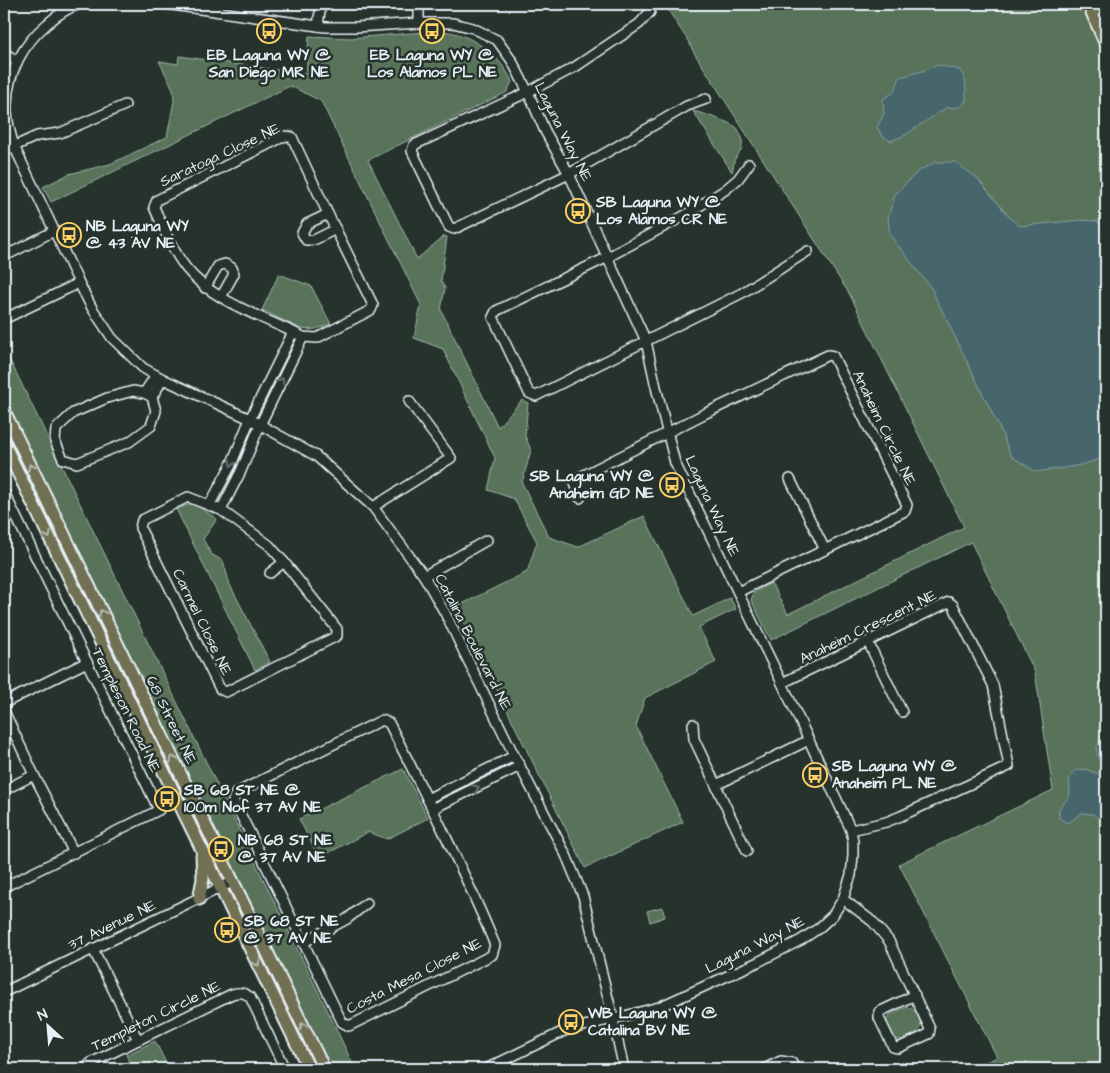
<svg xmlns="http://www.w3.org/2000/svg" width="1110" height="1073" font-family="'Architects Daughter',sans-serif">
	<rect width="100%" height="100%" fill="#26332d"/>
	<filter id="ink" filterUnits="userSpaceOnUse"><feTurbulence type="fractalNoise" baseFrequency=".02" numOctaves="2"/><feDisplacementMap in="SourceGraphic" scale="10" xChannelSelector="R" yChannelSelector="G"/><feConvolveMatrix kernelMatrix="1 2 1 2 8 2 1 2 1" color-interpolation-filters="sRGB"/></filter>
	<g filter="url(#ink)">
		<g fill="#58735a" stroke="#a0b2a9">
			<path d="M664,4H1106V1069H971L997,1057L899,864L1053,790L1035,672L971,542L771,640L751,600L754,592L771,583L788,614L964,527L850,295L693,51L689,42Z"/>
			<path d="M425,32C432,32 441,31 449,32C474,36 503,58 512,82L507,92L368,160L417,259L444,236L447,237L441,281L445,288L441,310L498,427L522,400L528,403L525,436L531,450L522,483L549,537L578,547L644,516L693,616L730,598L736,609L699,627L716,662L645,698L636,726L683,822L585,868L456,607L527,572L537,542L514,499L488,490L495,458L443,349L414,338L421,305L321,101L290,86L51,202L43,187L69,174L110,164L167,137L174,101L173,89L159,61L178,64L179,56L306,74L309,36L350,38Z"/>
			<path d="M693,111C702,113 733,123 737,128C741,133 743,141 742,147C741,152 738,153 736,157C733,161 734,167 732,172Z"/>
			<path d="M279,274L311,286L331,324C321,328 312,331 301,329L262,310Z"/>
			<path d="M4,348L334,1024L355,1069H336C332,1061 323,1055 318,1046L28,451L4,398Z"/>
			<path d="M191,504H195L217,519L203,539L211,554L223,561L230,585L270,662L255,670L176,509Z"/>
			<path d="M403,769L428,818L387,839L368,832L319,858L299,819Z"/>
			<path d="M662,907L665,917L650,922L647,911Z"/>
			<path d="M907,1007C916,1008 925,1024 918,1031C916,1034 911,1035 908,1037C904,1039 901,1041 897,1039C892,1037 891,1034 889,1030C881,1014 894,1013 907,1007Z"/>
			<path d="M155,1041L169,1069H133L126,1055Z"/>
		</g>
		<g fill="#46666c" stroke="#879ea4">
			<path d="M937,65L960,70C967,80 966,89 966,101L959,107L946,108L905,135L891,141L882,136L877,127L884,114L883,99L894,92L900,77L926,70Z"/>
			<path d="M936,162H955L977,178L1011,219L1020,226L1081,220L1097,221L1106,232V455C1091,466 1055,469 1036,472L1011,456L1000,429L931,288L890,235L888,218L895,195L917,172Z"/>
			<path d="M1103,734H1106V771C1097,754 1092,752 1103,734Z"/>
			<path d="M1085,769L1101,775L1106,772V825L1093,814L1082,813L1068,823L1059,818V809L1070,795L1069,778L1075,771Z"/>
		</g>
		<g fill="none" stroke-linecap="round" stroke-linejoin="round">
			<defs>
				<g id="minor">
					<path d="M80,4C67,8 57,15 47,24C23,44 8,72 7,104C6,118 10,133 14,146L79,283L92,308L112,338L143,368L163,379L250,419L316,456L373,507L424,576L445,613L512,751L566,855L583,896L611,1010L624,1069"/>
					<path d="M165,4L325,27H356L419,23H453L473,28L497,40L512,61L528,92L545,131L569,174L646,341L656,387L675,463L782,683L851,830L853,841V856L851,875L843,899L833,915L819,928L801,940L758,962L659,1007L613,1019L564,1031L486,1069"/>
					<path d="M650,12L639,24L575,67L528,92L414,145L412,151L449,227L454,229L569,174L687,106L706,99"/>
					<path d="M419,23V4"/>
					<path d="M318,26L321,4"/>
					<path d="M4,52L17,62"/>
					<path d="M285,136L292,137L328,214L373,305L371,310L317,338L303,337L293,332C259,316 209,298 186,268C172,250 163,227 154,207L157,200Z"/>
					<path d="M4,151L37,136L60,133L125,105"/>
					<path d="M749,164L738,179L725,190L682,217L608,257L496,311L493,317L529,393L536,396L742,293L808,251"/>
					<path d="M328,214L307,224L302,233L306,240H314L336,229"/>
					<path d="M4,246L6,249L11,253L54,231"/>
					<path d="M205,288L218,266L225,264L232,268L234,274L221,297"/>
					<path d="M4,319L79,283"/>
					<path d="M133,391L144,393L152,397L156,411L151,426L129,442L77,463L63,459L55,441L56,429L73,413L107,398Z"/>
					<path d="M144,393L156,375"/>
					<path d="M152,397L163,379"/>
					<path d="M790,479L825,550"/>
					<path d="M4,492L159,810L4,887"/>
					<path d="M188,497L221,510L269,545L284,562L337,629V636L226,692L220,689L140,528L142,520Z"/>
					<path d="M580,498L574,480L706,413L828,355L833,356L907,505L905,511L738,592"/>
					<path d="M210,504L231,465L250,419L293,332"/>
					<path d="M373,507L451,458L409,401"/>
					<path d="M221,510L241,471L260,425L303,337"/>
					<path d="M270,573L284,562"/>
					<path d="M424,576L487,540"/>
					<path d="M868,642L902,712"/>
					<path d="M782,683L949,602L953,605L993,685L1009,766L901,816L886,822L851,830"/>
					<path d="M4,703L87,662"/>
					<path d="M4,711L34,775L74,853"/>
					<path d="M382,720L389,723C426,796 464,870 495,945L492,955L349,1026L342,1022L252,837L233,800L236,793Z"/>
					<path d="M693,724L694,739L747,851"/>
					<path d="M716,785L809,740"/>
					<path d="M4,790L34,775"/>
					<path d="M427,799L514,756"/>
					<path d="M432,809L520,766"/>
					<path d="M843,899L873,922L889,941L930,1029L929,1034L898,1048L893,1047L879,1018V1012L915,995"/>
					<path d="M304,942L347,919L367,903"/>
					<path d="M93,949L138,1040"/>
					<path d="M4,992L232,882"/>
					<path d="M85,1069L91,1063L232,994C239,992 244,992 250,997L285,1069"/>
					<path d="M764,1069L781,1061L792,1063L794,1069"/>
				</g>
				<g id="major">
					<path d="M4,411L324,1069"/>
					<path d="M4,444L309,1069"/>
					<path d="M199,899L203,879L202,855"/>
				</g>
				<path id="highway" d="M1090,4L1106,41"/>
			</defs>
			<use href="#minor" stroke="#e8f1f8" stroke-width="12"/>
			<use href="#major" stroke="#e8f1f8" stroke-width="15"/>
			<use href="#highway" stroke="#e8f1f8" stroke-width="18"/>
			<use href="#minor" stroke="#26332d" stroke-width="9"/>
			<use href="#major" stroke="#716f52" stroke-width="11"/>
			<use href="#highway" stroke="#716f52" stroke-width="14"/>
		</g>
		<defs><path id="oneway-chevron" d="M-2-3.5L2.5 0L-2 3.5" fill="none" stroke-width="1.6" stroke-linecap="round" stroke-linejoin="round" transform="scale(1.25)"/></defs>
		<g stroke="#6a7674">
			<use href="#oneway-chevron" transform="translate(281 381) rotate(-64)"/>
			<use href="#oneway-chevron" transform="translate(232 463) rotate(114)"/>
			<use href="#oneway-chevron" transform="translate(476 788) rotate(-26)"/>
		</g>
		<g stroke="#b8bdb6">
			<use href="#oneway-chevron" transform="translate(31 467) rotate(-116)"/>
			<use href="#oneway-chevron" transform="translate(48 535) rotate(64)"/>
			<use href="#oneway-chevron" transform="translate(102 613) rotate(-116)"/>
			<use href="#oneway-chevron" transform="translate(173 759) rotate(-116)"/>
			<use href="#oneway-chevron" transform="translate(257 963) rotate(64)"/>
			<use href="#oneway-chevron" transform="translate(303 1026) rotate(-116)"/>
		</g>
	</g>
	<defs>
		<symbol id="bus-ring" viewBox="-11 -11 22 22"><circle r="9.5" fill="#26332d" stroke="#ffd166" stroke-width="1.5"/><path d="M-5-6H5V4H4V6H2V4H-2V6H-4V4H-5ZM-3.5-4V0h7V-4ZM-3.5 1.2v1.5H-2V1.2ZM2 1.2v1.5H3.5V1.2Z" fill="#ffd166"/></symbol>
	</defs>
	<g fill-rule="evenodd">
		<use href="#bus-ring" x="255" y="17" width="28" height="28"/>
		<use href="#bus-ring" x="418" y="17" width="28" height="28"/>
		<use href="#bus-ring" x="564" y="197" width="28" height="28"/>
		<use href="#bus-ring" x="55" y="221" width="28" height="28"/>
		<use href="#bus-ring" x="658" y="471" width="28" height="28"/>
		<use href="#bus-ring" x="801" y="761" width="28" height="28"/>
		<use href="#bus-ring" x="153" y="785" width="28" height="28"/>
		<use href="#bus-ring" x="207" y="835" width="28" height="28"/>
		<use href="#bus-ring" x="213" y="916" width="28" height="28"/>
		<use href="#bus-ring" x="557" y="1008" width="28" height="28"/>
	</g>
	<g text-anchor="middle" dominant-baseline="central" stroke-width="5" stroke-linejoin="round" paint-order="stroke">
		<g font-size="15" font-weight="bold" fill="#e8f1f8" stroke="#26332d" text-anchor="start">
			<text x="269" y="55" text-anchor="middle">EB Laguna WY @<tspan x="269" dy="17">San Diego MR NE</tspan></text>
			<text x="432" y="55" text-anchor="middle">EB Laguna WY @<tspan x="432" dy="17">Los Alamos PL NE</tspan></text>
			<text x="596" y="202">SB Laguna WY @<tspan x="596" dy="17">Los Alamos CR NE</tspan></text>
			<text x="86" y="226">NB Laguna WY<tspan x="86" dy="17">@ 43 AV NE</tspan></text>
			<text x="654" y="476" text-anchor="end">SB Laguna WY @<tspan x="654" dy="17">Anaheim GD NE</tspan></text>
			<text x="832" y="766">SB Laguna WY @<tspan x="832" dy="17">Anaheim PL NE</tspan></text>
			<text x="184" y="790">SB 68 ST NE @<tspan x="184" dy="17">100m Nof 37 AV NE</tspan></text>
			<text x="238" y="840">NB 68 ST NE<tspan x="238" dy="17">@ 37 AV NE</tspan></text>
			<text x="244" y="921">SB 68 ST NE<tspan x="244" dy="17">@ 37 AV NE</tspan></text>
			<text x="588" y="1013">WB Laguna WY @<tspan x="588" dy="17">Catalina BV NE</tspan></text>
		</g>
		<g font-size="15" fill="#e8f1f8" stroke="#26332d">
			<text transform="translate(563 132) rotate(63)">Laguna Way NE</text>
			<text transform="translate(220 155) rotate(-25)">Saratoga Close NE</text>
			<text transform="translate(884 428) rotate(64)">Anaheim Circle NE</text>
			<text transform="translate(712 506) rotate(65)">Laguna Way NE</text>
			<text transform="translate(202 622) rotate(64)">Carmel Close NE</text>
			<text transform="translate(868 627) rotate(-26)">Anaheim Crescent NE</text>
			<text transform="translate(473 642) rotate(63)">Catalina Boulevard NE</text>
			<text transform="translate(126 710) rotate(64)">Templeson Road NE</text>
			<text transform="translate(171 720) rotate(64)">68 Street NE</text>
			<text transform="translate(112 925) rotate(-26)">37 Avenue NE</text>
			<text transform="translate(755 945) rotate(-27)">Laguna Way NE</text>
			<text transform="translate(414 976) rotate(-27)">Costa Mesa Close NE</text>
			<text transform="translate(156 1016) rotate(-26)">Templeton Circle NE</text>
		</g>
	</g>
	<rect width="1110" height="1073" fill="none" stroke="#26332d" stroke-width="20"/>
	<rect x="10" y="10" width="1090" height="1053" fill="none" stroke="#e8f1f8" stroke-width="2" filter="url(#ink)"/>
	<g transform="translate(48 1026) rotate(334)" stroke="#26332d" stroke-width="4" paint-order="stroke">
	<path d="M0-4L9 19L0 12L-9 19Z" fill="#e8f1f8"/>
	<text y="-8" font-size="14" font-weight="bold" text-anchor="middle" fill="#e8f1f8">N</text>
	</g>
</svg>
